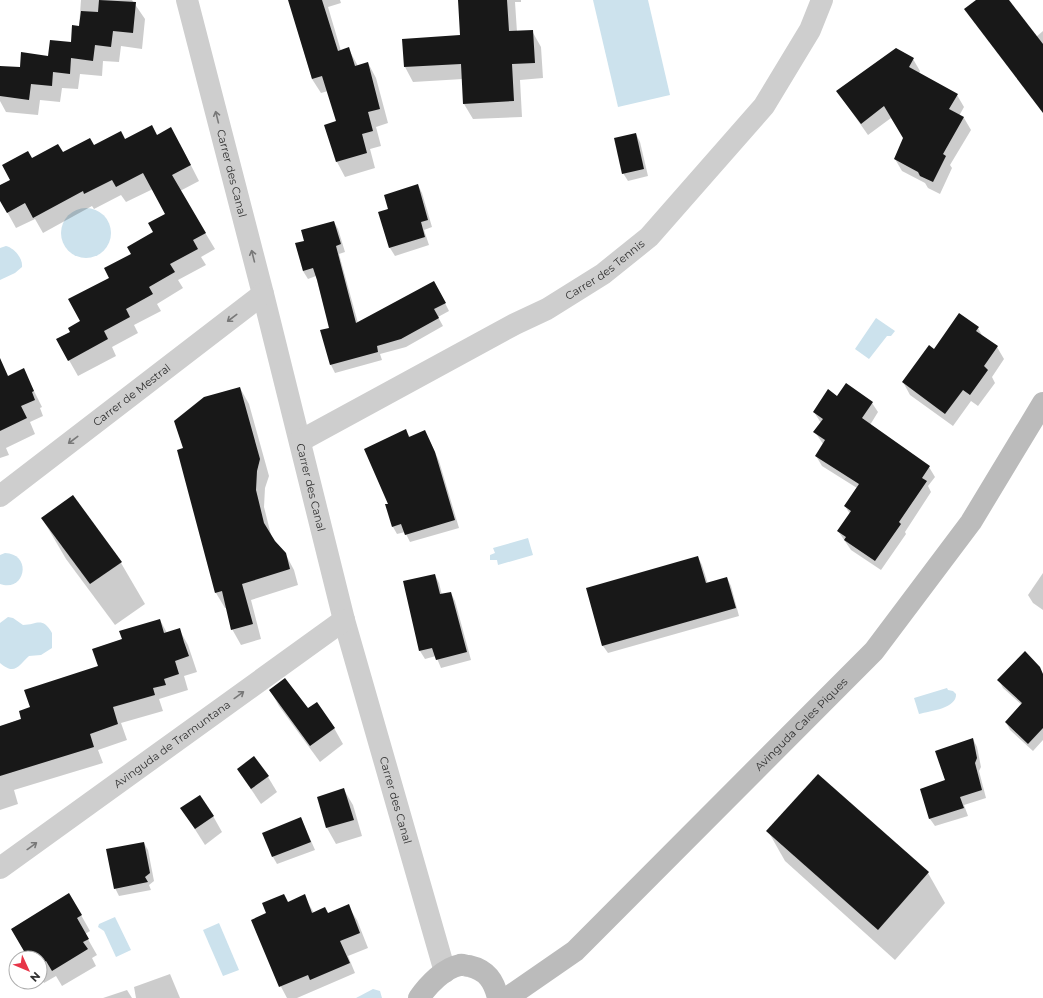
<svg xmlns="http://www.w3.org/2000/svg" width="1043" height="998" font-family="Montserrat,sans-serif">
	<rect width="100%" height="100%" fill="#fff"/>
	<g fill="#cce2ed">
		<path d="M593,0H648L670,95L618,107Z"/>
		<circle cx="86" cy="233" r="25"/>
		<path d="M6,246C14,248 23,258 22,267L15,273L0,280V248Z"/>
		<path d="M876,318L895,331L891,336H887L869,359L855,349Z"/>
		<path d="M528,538L533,555L498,565L497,560H490V555L495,553L493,548Z"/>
		<path d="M5,553C33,554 25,593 0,584V555Z"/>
		<path d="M8,617L13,618L23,625C37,625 42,616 52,633V648L41,655L29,656C19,665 15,676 0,663V623Z"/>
		<path d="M947,688L948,690L953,691L956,694C957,708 931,711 919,714L914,698Z"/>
		<path d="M115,917L131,950L116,957L104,931L98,927L99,924Z"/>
		<path d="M219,923L239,970L223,976L203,930Z"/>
		<path d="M373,989L380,991L382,998H356Z"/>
	</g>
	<g fill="#0003">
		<path d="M81,0H132L145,19L142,49L121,46L119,62L103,61L102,76L80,74L78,89L62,88L60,102L40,100L38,115L6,112L0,101V72L21,68L49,57L72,43L79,27Z"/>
		<path d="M289,0H340L341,3L328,7L341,51L348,48L358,66L368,63L376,78L388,123L376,127L381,146L370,149L375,168L345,177L337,162L326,126L337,122L328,91L321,93L312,79Z"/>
		<path d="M459,0H521V2H515L517,32L532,31L541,47L543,78L520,80L522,117L473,119L464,104L463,79L413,82L405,67L461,36Z"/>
		<path d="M978,0H1008L1036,37L1043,31V112Z"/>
		<path d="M913,59L920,71L919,74L957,95L964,107L959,116L964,118L971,130L950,165L952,168L940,194L928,188L925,183L902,171L895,159L904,138L891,118L868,135L837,91Z"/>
		<path d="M636,134L640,142L648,176L628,181L623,173Z"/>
		<path d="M157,136L180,144L199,181L180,191L215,249L201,257L206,265L178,280L183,288L157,304L161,311L134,325L138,333L112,347L116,356L78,376L57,339L71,332L82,321L110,278L154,233L166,214L153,189L126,202L121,195L94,209L92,206L43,233L35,219L16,228L0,199V186L11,180L31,159Z"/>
		<path d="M418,185L422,193L432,227L424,230L429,245L395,256L390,248L380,213L389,210Z"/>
		<path d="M334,222L338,229L345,252L339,254L358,323L438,289L449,311L438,317L443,326L406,347L380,354L382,360L335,373L331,365L321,331L330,329L316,276L308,279L303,271L296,244L305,242Z"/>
		<path d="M978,328L983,337L997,347L1004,359L992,377L995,383L978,406L971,401L953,426L910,395L903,382L934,350Z"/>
		<path d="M24,371L42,407L40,408L43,416L30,422L35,434L6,448L9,455L0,458V381Z"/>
		<path d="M240,388L249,404L269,476L265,488L264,507L272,539L285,553L294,570L298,585L251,600L261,639L241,645L232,629L227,608H225L216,593L184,449Z"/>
		<path d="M837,398L872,403L878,412L870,425L929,467L935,477L928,486L931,492L905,532L906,534L881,570L851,550L838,531L850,514L845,506L857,488L822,466L816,456L823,444L815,432L821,423L814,412Z"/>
		<path d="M405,430L410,437L429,439L439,461L459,528L410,542L405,532L397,534L393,527L389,504Z"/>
		<path d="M42,518L121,563L145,604L115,625L66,559Z"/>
		<path d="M698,557L702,565L708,584L727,578L731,586L739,616L608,653L603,646L587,589Z"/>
		<path d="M1043,573V610L1033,603L1028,595Z"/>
		<path d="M435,575L439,583L442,595L451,593L455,601L471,660L441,668L436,656L425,659L420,651L406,590Z"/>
		<path d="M160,620L167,633L179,629L188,645L197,672L184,676L188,690L159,699L163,711L121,723L127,740L98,750L103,763L14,790L18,804L0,810V727L146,669Z"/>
		<path d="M1043,675V740L1033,751L1010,730L1006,722L1022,705L1003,688L999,680Z"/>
		<path d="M270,690L334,728L343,744L320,762L279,706Z"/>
		<path d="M973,739L977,747L981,767L979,771L986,798L964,805L968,816L935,826L930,819L921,789L946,781Z"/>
		<path d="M238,770L268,777L277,792L261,804Z"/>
		<path d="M344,790L353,805L362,836L336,844L327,828L318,798Z"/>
		<path d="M182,809L213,816L222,832L205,845Z"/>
		<path d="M301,818L315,850L277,864L273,857Z"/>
		<path d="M768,831L928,873L945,903L895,960L785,861Z"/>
		<path d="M144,843L148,850L154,881L149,885L151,890L119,896L115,888Z"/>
		<path d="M304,896L314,913L328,914L348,906L357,920L368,948L348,956L355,973L297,998H287L279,983L288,903Z"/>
		<path d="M81,915L90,931L85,934L97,955L92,958L96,966L62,986L56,976L44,983L40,976V958H29L12,930Z"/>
		<path d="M170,974L180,998H136L134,987Z"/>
		<path d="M127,990L132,998H103Z"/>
	</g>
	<g fill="#181818">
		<path d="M99,0L136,2L133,33L113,31L111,47L95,45L93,61L71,58L70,74L53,72L52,86L31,84L29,100L0,96V66L20,67L21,52L48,56L50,40L71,42L72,25L79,26L81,11L98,12Z"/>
		<path d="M288,0H322L338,51L349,47L355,66L368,62L380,109L368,112L373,131L362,134L367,153L336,162L324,125L336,121L322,76L312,79Z"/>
		<path d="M458,0H507L509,31L533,30L535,63L512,64L514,101L463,104L461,64L404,67L402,39L460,35Z"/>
		<path d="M976,0H1009L1043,44V113L964,9Z"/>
		<path d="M896,48L914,58L909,67L958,94L949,109L964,117L943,154L946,156L933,182L920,176L918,172L894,159L903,138L884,106L861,124L836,91Z"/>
		<path d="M152,125L157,135L171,127L191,165L172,175L206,233L193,240L198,249L170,264L175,272L149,287L153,294L126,309L130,317L104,331L108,339L68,361L56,339L70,332L68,328L80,321L68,299L109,278L104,268L131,254L127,247L153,232L148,223L165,214L143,173L116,187L112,180L84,194L83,191L33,218L25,203L7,213L0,201V185L10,180L2,165L28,151L32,158L58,144L63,152L90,138L94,145L121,131L125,139Z"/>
		<path d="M636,133L644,169L622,174L614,138Z"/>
		<path d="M418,184L428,220L421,222L425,237L389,248L378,212L388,209L384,195Z"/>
		<path d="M334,221L341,244L336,246L356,323L434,281L446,303L434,309L439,318L401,339L377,346L378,352L330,365L320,330L329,328L317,280L313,268L303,271L295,243L304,241L301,230Z"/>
		<path d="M959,313L979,327L976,331L998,346L984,366L988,370L970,395L963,390L945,414L902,382L929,345L934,349Z"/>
		<path d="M0,358L8,376L24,368L34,391L32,392L35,400L21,406L27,418L0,431Z"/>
		<path d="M846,383L873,402L862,418L930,466L922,478L927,481L899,522L901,524L875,561L844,540L846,537L837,531L851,511L844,506L859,484L815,456L825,440L813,432L823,419L813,412L828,389L837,396Z"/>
		<path d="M240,387L260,459L257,471L256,490L264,523L275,541L286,553L290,569L242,584L253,624L231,630L222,591L215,593L177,450L183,448L174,421L204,397Z"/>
		<path d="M406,429L409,437L425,430L435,452L455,520L405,535L401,524L392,527L385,504H388L364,449Z"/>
		<path d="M73,495L122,562L90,584L41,518Z"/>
		<path d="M698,556L706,583L727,577L736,608L602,646L586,588Z"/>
		<path d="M435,574L440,594L451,592L467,652L436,660L432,648L419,651L403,581Z"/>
		<path d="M160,619L164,633L180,628L184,642L189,656L175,661L179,674L164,679L166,685L153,688L155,695L113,707L118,724L90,734L94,747L0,776V726L21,719L19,711L30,707L24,690L98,666L92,649L122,639L119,631Z"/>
		<path d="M1025,651L1040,667L1043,674V728L1028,744L1005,722L1022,703L997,680Z"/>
		<path d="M285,678L308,708L317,702L335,728L310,746L269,690Z"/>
		<path d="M973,738L977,758L975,763L982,790L960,797L964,808L929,819L920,789L945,780L935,751Z"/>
		<path d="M254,756L269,776L251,789L237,769Z"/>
		<path d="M818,774L929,872L878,930L766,831Z"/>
		<path d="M344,788L354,820L326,828L317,797Z"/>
		<path d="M200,795L214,816L195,829L180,808Z"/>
		<path d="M301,817L311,842L272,857L262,833Z"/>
		<path d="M144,842L150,873L145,877L148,882L114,889L106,849Z"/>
		<path d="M69,893L82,915L77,918L89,939L83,942L88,949L52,971L46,961L40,964V958H28L11,929Z"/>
		<path d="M284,894L288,902L305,894L312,913L325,907L328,913L349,904L360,933L340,941L350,963L310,980L308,975L279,987L251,920L266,913L262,903Z"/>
	</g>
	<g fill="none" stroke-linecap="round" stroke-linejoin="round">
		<g stroke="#cecece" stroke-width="22">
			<path id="s1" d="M187,0L263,294L344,620L445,972"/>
			<path id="s2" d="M300,441L515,324L547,309L603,274L649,237L764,106L810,30L822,0"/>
			<path id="s3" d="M0,496L263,294"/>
			<path id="s4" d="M0,868L344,620"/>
		</g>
		<g stroke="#bbb" stroke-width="22">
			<path d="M419,998C428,985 444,968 460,965C462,964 466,966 469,966C487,970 494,981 498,998"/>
			<path id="s5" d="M507,998L575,951L874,651L971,522L1043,403"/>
		</g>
	</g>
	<defs><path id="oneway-shaft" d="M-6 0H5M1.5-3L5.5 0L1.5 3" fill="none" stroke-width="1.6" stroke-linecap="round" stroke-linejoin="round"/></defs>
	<g stroke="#787878">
		<use href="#oneway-shaft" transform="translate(217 117) rotate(-104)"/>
		<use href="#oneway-shaft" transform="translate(253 256) rotate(-104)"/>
		<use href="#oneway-shaft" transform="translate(232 318) rotate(143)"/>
		<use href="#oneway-shaft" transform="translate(73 440) rotate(143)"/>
		<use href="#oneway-shaft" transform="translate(239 695) rotate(-36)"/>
		<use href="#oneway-shaft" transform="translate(32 846) rotate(-36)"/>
	</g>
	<g text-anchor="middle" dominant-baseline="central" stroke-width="4" stroke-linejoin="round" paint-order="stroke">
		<g font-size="11" fill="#313131" stroke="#fff">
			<text stroke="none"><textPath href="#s1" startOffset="179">Carrer des Canal</textPath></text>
			<text stroke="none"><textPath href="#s2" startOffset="350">Carrer des Tennis</textPath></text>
			<text stroke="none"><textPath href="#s3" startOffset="166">Carrer de Mestral</textPath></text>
			<text stroke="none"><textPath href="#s1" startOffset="503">Carrer des Canal</textPath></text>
			<text stroke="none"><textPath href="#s5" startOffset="403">Avinguda Cales Piques</textPath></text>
			<text stroke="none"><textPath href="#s4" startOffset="212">Avinguda de Tramuntana</textPath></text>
			<text stroke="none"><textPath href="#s1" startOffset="827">Carrer des Canal</textPath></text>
		</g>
	</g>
	<g transform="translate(28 970) rotate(134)"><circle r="19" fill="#ffffff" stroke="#adadad"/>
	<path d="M0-3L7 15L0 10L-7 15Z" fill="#e73548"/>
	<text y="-6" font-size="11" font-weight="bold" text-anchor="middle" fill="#313131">N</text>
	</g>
</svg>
